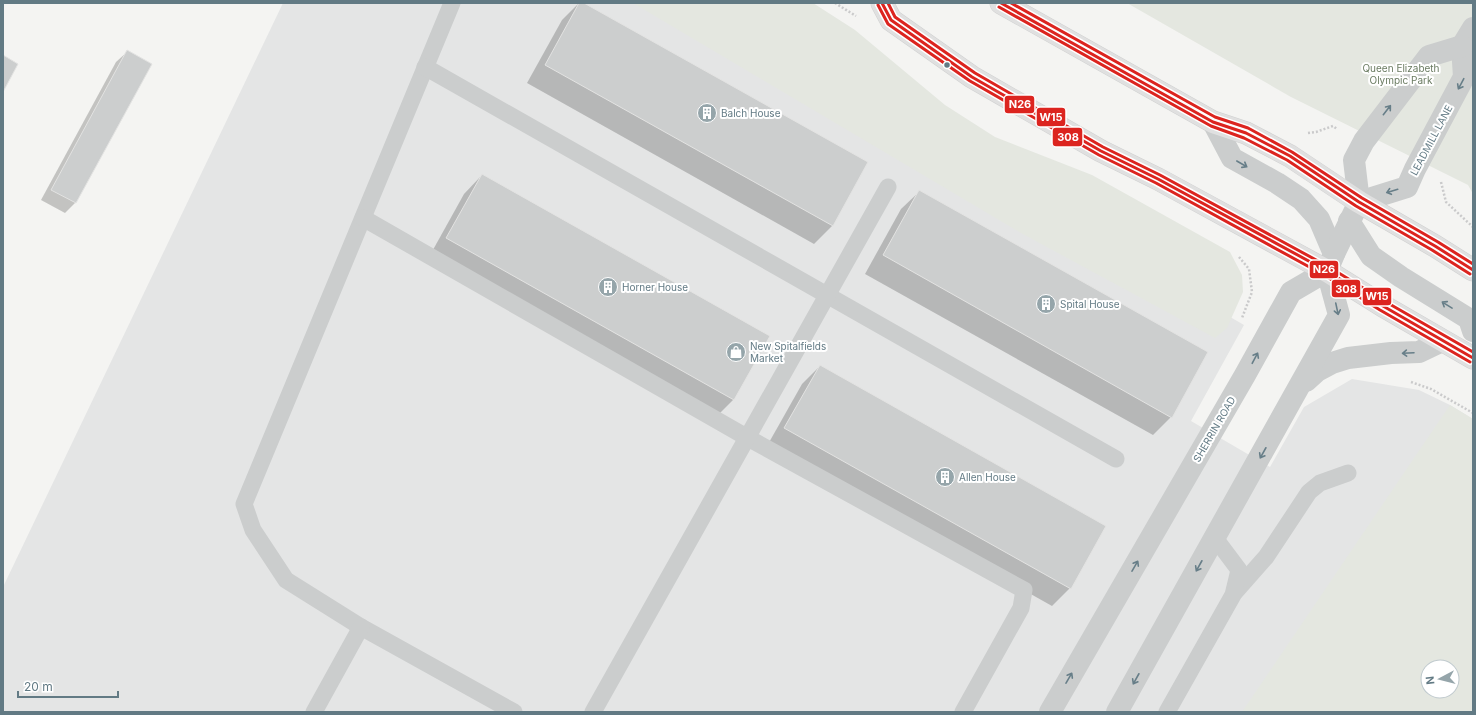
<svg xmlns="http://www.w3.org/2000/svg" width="1476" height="715" font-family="Inter,sans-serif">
	<rect width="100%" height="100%" fill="#f4f4f2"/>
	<path fill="#e4e5e5" d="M283,3H689L1244,325L1191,421L1270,467L1304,407L1352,379L1419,390L1450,405L1473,419L1244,712H3V587Z"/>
	<g fill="#e4e7e0" fill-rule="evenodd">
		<path d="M633,3H813L855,30L945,105L995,137L1092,175L1230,252L1242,275L1243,292L1227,328L1215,338L1021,233Z"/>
		<path d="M1127,3H1473V194L1468,185L1291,97Z"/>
		<path d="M1450,405L1473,419V712H1242ZM1428,667H1452V691H1428Z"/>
	</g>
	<g fill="#0003">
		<path d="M579,3H582L867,163L832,226L814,244L527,83L562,20Z"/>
		<path d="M127,52L151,65L75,203L65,213L41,200L116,62Z"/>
		<path d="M482,175L768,336L733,400L715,418L429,257L464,194Z"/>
		<path d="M920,191L1171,417L1153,435L865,274L901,209Z"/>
		<path d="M820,366L1070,588L1052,606L767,446L802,384Z"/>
	</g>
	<g fill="#cccece" stroke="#e3e3e2">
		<path d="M579,3H584L868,162L833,226L545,65Z"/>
		<path d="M127,50L152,64L76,203L51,190Z"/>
		<path d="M3,55L18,64L3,92Z"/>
		<path d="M482,174L770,336L734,400L446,238Z"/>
		<path d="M919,190L1208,352L1172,418L883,255Z"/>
		<path d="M820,365L1106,526L1071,589L784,428Z"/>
	</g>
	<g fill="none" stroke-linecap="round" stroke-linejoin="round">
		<defs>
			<g id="primary">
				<path d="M882,3L891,20L972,77L1101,151L1158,179L1327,271L1383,306L1473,358"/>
				<path d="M1001,3L1213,122L1246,133L1290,156L1359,202L1435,246L1473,270"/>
			</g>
		</defs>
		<use href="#primary" stroke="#d0d1d1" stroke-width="23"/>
		<g stroke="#cacacb" stroke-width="2.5" stroke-dasharray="2 2" stroke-linecap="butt">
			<path d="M835,3L856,16"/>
			<path d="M1308,133L1316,132L1333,126L1337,129"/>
			<path d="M1441,182L1446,202L1473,227"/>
			<path d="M1239,257L1249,269L1252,292L1242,318"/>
			<path d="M1411,382L1431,389L1473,413"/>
		</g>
		<g stroke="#cbcdcd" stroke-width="17">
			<path d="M452,3L244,504L253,530L286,580L361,627L514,712"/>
			<path d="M425,67L1116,459"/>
			<path d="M363,218L748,438L1024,590L1021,608L963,712"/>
			<path d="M1235,592L1266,557L1309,492L1320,483L1348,473"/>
			<path d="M314,712L361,627"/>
			<path d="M593,712L888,187"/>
			<path d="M1167,712L1233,595L1239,570L1215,538"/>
		</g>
		<g stroke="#cbcdcd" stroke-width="22">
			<path d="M1213,122L1232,158L1277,183L1301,199L1319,219L1334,254"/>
			<path d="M1359,202L1407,187L1415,169L1464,77L1462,46L1473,28"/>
			<path d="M1349,221L1371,256L1401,277L1469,319L1473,331"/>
			<path d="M1327,271L1334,254L1359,202L1354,160L1364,141L1429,56L1462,46"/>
			<path d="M1306,381L1317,371L1332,363L1348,358L1391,353L1419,352L1442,341"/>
			<path d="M1050,712L1245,375L1291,292L1327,271"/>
			<path d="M1117,712L1339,315L1327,271"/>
		</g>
		<use href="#primary" stroke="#e0e0e0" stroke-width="22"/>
		<defs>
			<g id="bus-1">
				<path d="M882,3L891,20L972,77L1101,151L1158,179L1327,271L1383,306L1473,358"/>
				<path d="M1001,3L1213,122L1246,133L1290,156L1359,202L1435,246L1473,270"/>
			</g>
			<g id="bus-2">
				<path d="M878,5L888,24L970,81L1099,155L1156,183L1324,275L1380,310L1470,362"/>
				<path d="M999,7L1211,126L1244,138L1287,160L1356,206L1432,250L1470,274"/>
			</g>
			<g id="bus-3">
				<path d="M888,3L895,17L975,73L1103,147L1160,175L1329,267L1386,302L1473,352"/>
				<path d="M1011,3L1215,117L1248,128L1292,152L1362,198L1438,242L1473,264"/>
			</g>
		</defs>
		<use href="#bus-1" stroke="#fff" stroke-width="6"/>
		<use href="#bus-2" stroke="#fff" stroke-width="6"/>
		<use href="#bus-3" stroke="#fff" stroke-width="6"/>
		<use href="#bus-1" stroke="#dc241f" stroke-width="3"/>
		<use href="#bus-2" stroke="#dc241f" stroke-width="3"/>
		<use href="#bus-3" stroke="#dc241f" stroke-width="3"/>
	</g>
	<defs><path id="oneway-shaft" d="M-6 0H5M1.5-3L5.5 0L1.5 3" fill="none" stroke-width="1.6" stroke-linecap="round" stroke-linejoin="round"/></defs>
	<g stroke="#677e88">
		<use href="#oneway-shaft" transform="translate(1461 84) rotate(118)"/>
		<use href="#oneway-shaft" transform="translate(1387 110) rotate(-52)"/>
		<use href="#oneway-shaft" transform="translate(1242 164) rotate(30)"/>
		<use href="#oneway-shaft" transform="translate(1392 191) rotate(163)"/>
		<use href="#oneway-shaft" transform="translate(1447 305) rotate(-148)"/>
		<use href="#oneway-shaft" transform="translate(1337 309) rotate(78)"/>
		<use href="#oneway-shaft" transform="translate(1408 353) rotate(177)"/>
		<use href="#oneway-shaft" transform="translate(1255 358) rotate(-62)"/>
		<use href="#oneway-shaft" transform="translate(1263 453) rotate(119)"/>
		<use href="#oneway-shaft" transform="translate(1135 566) rotate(-60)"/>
		<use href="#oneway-shaft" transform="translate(1199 566) rotate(119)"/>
		<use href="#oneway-shaft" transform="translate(1069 678) rotate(-60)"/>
		<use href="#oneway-shaft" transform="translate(1136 679) rotate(119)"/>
	</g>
	<defs>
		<symbol id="building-disc" viewBox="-11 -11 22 22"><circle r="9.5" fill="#95a5aa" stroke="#fff"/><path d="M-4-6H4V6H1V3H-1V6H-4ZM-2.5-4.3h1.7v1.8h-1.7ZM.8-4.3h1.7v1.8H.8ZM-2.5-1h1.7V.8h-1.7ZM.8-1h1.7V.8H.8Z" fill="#fff"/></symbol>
		<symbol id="shop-disc" viewBox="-11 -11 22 22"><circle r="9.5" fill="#95a5aa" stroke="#fff"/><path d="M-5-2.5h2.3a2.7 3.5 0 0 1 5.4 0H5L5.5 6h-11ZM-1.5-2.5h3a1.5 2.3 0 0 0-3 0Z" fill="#fff"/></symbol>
	</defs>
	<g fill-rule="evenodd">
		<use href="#building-disc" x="696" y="102" width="22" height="22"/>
		<use href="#building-disc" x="597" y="276" width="22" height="22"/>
		<use href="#building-disc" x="1035" y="293" width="22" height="22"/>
		<use href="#shop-disc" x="725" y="341" width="22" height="22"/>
		<use href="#building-disc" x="934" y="466" width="22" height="22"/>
	</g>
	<circle fill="#627a84" stroke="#fff" stroke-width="1.5" cx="947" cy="65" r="3.5"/>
	<g text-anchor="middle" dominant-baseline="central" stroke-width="4" stroke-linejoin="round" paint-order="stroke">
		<g font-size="10" fill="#6a7b61" stroke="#fff">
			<text x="1401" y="68">Queen Elizabeth<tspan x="1401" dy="12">Olympic Park</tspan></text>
		</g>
		<g font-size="10" fill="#627a84" stroke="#fff" text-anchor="start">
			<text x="721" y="113">Balch House</text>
			<text x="622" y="287">Horner House</text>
			<text x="1060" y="304">Spital House</text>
			<text x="750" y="346">New Spitalfields<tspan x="750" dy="12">Market</tspan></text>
			<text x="959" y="477">Allen House</text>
		</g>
		<g font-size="10" fill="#627a84" stroke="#fff">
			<text transform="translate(1431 140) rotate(-62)">LEADMILL LANE</text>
			<text transform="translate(1214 429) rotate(-60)">SHERRIN ROAD</text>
		</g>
	</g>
	<g stroke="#fff" stroke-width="1.5">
		<rect x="1004" y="95" width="31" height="19" rx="4" fill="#dc241f"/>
		<rect x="1036" y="107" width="30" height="20" rx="4" fill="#dc241f"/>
		<rect x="1052" y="127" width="31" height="20" rx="4" fill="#dc241f"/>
		<rect x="1309" y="260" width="30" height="19" rx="4" fill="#dc241f"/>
		<rect x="1331" y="279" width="30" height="19" rx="4" fill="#dc241f"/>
		<rect x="1362" y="287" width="30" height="19" rx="4" fill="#dc241f"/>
	</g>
	<g font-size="11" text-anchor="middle" font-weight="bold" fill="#fff">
		<text x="1020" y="108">N26</text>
		<text x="1051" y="121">W15</text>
		<text x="1068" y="141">308</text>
		<text x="1324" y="273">N26</text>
		<text x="1346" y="293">308</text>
		<text x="1377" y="300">W15</text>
	</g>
	<rect width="1476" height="715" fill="none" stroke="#627a84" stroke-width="8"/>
	<g transform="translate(1440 679) rotate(263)"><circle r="19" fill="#ffffff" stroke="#c0cace"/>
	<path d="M0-3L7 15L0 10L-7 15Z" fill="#95a5aa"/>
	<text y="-6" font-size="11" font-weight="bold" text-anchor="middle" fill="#627a84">N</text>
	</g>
	<path d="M18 691v6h100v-6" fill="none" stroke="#627a84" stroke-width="2"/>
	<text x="24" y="691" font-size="12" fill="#627a84" stroke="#ffffff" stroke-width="3" paint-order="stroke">20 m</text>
</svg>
